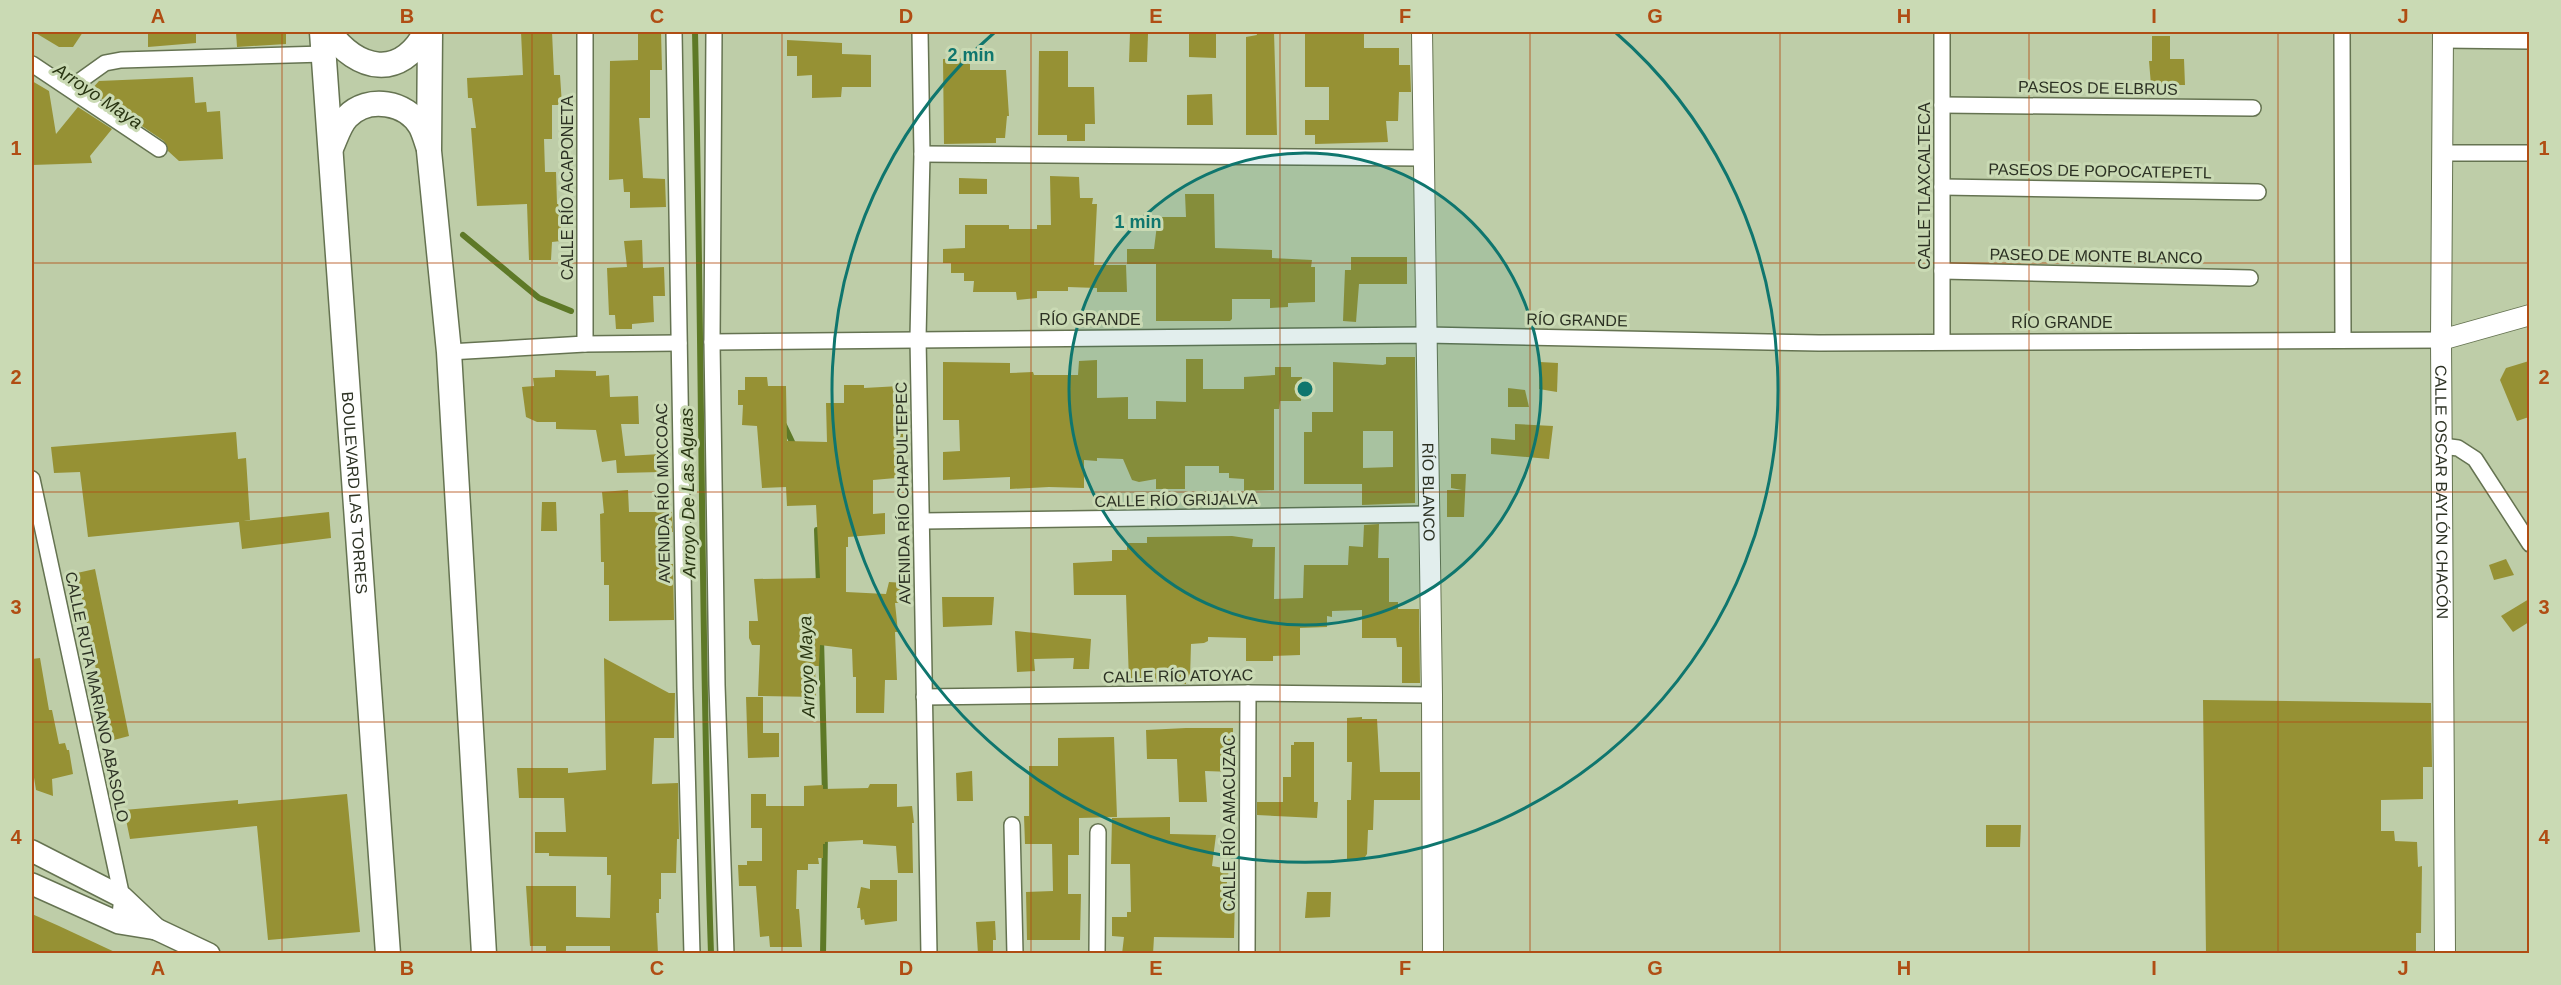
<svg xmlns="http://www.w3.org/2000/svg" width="2561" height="985" font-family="Arial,sans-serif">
	<rect width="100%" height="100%" fill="#becda8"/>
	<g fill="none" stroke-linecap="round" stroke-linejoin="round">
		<g stroke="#5e7927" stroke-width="6">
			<path d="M695,32C702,339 701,646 711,954"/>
			<path d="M463,235L539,298L571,311"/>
			<path d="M784,425L794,446"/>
			<path d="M817,530L819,586"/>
			<path d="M821,638L825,796"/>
			<path d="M823,954L825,836"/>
		</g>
	</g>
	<g fill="#969134" fill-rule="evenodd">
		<path d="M34,32H83L73,47H59Z"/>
		<path d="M148,32H196V43L148,47Z"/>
		<path d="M236,32H286V44L237,47Z"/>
		<path d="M521,32H552L554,75H560L562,105H552V139H544L545,172H556L557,204H561V241L552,242L551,260H529L527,204L477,206L471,128H476L472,98H468L467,78L523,75Z"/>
		<path d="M638,32H661L662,70H650V118H639L643,178L665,179L666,207L630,208V192H624L623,179L609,180L610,61L638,60Z"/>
		<path d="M1189,32H1216V58L1189,57Z"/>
		<path d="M1256,32H1274L1277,135H1246V37L1257,35Z"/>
		<path d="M1305,32L1364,33V48H1399V65H1410L1411,92H1399L1398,121H1386L1388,142L1315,144V135H1305V120H1329V87H1305Z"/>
		<path d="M1130,33L1148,34L1147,62H1129Z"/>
		<path d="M2152,36H2170V59H2184L2185,85H2151L2149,61H2152Z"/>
		<path d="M787,40L842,43V54L871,55V87H842L841,97L812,98V75L797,76V56H787Z"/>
		<path d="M1039,51H1068V87H1094L1095,124H1085V141H1067V135H1038Z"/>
		<path d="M970,58V70H1006L1009,116H1007L1005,138H996V143L944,144L943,59Z"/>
		<path d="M193,77L195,103L206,102L207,112L220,111L223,159L179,161L168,151L164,141L90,91L99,81Z"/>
		<path d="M32,81L49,91L56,134L78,107L112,129L90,156L92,163L32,165Z"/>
		<path d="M1212,94L1213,125H1187V95Z"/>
		<path d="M1050,176L1079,177L1080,198H1093L1092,204H1097L1094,265H1126L1127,292H1097V288L1068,287V291H1037V298L1017,300L1016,292H973L974,281H964V273H951V263H943V249L965,248V225H1009V229H1037V225H1051Z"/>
		<path d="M959,178L987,179V194H959Z"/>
		<path d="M1185,194H1214L1215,248L1272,250V258L1312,260L1311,267H1315V302L1288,303V307L1270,308V299H1232V319L1230,321H1156V264H1127V249H1154L1158,217H1186Z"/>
		<path d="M642,240L643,268L664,267L665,296H653L654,322L632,324V329H616L615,315H609L607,268L627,267L624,241Z"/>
		<path d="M1351,257H1407V284H1359L1356,322L1343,321L1345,270H1351Z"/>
		<path d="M1386,357H1415V503L1362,505V484H1304V432H1312V412H1333V362L1383,365L1386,364ZM1363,431H1393V467L1363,468Z"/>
		<path d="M1186,359H1203V389H1244V377L1275,375V367H1291V377H1302L1301,401H1280L1279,409H1274V490L1244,491V479L1229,478V473H1219V466H1185V489H1156V479L1139,482L1132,480L1123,459L1097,458V461L1084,460V488L1049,487L1010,489V477L943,480V452L960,451L959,420H943V362L1010,363V373L1033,372L1034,375H1078L1079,361L1097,360V398L1128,397V419H1156V401L1186,402Z"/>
		<path d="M2529,361V417L2517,421L2500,380L2506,368Z"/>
		<path d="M1540,362L1558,363L1557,392L1539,389Z"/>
		<path d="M555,370L596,371V376L609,375L610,397L638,396L639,424H621L625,456L661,454L662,472L617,473L616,460L602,462L596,430L556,429V422H537L526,417L522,387L534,386L533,378L555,377Z"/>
		<path d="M745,377H767L768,386H786L787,441L827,442L826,403H844V385H864V388L900,386V402H903L904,475L896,474V478L873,480V514L885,513V534L848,537V547H846V592L886,594L889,582L904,583L903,603H895L898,632H895L897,680H885L884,713H856V677H853L852,649L820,645L819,666H815L816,697L758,696L760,645H752L749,638V621H758L754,579L820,578L818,543L816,505L787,506L786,487L762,488L757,426L742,425L743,405H738V390H745Z"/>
		<path d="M1508,388L1525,390L1529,407H1508Z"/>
		<path d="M1515,424L1553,426L1549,459L1491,454V438L1515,440Z"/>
		<path d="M236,432L238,459L246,458L250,520L244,521L329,512L331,538L242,549L239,522L88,537L80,472L54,473L51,447Z"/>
		<path d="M1451,474H1466L1464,517H1447V490H1462L1451,488Z"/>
		<path d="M628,490L629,512H672L673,532H662V564H673L674,620L609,621V585H604V562H601L600,514L604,513L602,492Z"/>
		<path d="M542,502H556L557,531H541Z"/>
		<path d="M1379,524L1378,558H1389V602H1398V609H1419L1420,683H1402V647H1397L1396,638H1362V610L1332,611V617L1327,616V627L1300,628V655L1273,656V661H1246V638L1208,637V641L1204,643L1191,644L1190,679H1186V684L1129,681L1126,595H1074L1073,563L1112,561V550H1127V543H1147V537L1232,536L1253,539L1252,547H1275L1274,599L1303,598L1304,565H1348L1349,546L1363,547L1364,525Z"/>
		<path d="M2506,559L2514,575L2494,580L2489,565Z"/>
		<path d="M95,569L129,736L110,741L77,573Z"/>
		<path d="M942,597H994L992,625L943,627Z"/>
		<path d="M2529,599V622L2513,632L2501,616Z"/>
		<path d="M1015,631L1091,639L1089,669H1073L1074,658L1034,659L1035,671L1017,672Z"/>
		<path d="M40,658L49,710H52L59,744L65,743L67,750H69L73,774L52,779L53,796L36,790L32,765V659Z"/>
		<path d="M604,658L669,693H675L674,738H654L652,784L678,783L679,839H677L676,873H661V899H659V913H656L658,954H610V946H566V953H546V946H530L526,886H576V917L610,918L611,875H607V857L549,856V853H535V832H566L564,798H519L517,768H568V773L606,770Z"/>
		<path d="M746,697H763V733H779V757L748,758Z"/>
		<path d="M2203,700L2431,703L2432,767H2423V799L2381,800V831H2394L2395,841L2417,842L2418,867L2422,866L2421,933H2416V954H2206Z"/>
		<path d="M1362,717V719H1377L1380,772H1420V800H1374L1373,830H1368L1367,854L1363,860H1347V800H1351L1352,762H1347V718Z"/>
		<path d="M1186,728H1233V772L1205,771L1207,802H1179L1177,759H1147L1146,730Z"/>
		<path d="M1114,737L1117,817L1079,818V855H1068V894H1081L1080,940H1027L1026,892L1053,891L1052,844H1025L1024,816H1029V766H1058V738Z"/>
		<path d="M1294,742H1314V802H1318L1317,818L1257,815V802H1283V777H1291V745H1294Z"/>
		<path d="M972,771L973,801H957L956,773Z"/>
		<path d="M870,784H897V807L912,806L914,823H912L913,873H898L896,846L863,844V840L825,842V844H823V858H818L819,864H808V870H797L796,909H799L802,947H770L769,936L760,937L756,886H739L738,865H747V861H762V828H751V794H766V806H804V786L823,785V789L868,788Z"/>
		<path d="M347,794L360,932L268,940L257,826L130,839L124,810L238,800V804Z"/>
		<path d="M1170,817V834L1216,835L1212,866L1229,869L1225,895H1235L1234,938L1154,937L1153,954H1122L1124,937L1112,936V917H1127V912H1131L1130,864H1111L1112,818Z"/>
		<path d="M1986,825H2021L2020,847H1986Z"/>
		<path d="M870,880H897V921L865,925L864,919L861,920L860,908H857L861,887L870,889Z"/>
		<path d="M1307,892H1331L1330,917L1305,918Z"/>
		<path d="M32,914L59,926L119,954H32Z"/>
		<path d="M995,921L996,940H993V954H978L976,922Z"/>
	</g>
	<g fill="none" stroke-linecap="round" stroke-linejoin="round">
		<defs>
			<g id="minor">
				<path d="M585,32V344"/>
				<path d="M674,32L685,688L692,954"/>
				<path d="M714,32L712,342L717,685L726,954"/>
				<path d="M920,32L922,154L918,338L929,954"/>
				<path d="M1942,32V341"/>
				<path d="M2342,32L2343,338"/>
				<path d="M2443,40L2530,41"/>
				<path d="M32,64L159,149"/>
				<path d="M70,88L105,63L121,60L324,54"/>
				<path d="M1942,105L2253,108"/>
				<path d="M2442,153H2530"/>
				<path d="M922,154L1423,158"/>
				<path d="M1942,187L2258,192"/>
				<path d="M1942,271L2250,278"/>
				<path d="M712,342L1426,335L1819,343L2441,340"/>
				<path d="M449,352L585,344L679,343"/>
				<path d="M2442,446L2458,448L2475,459L2530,544"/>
				<path d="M32,479L122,897L119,923"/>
				<path d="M923,521L1429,514"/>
				<path d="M924,697L1248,693L1432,695"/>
				<path d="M1012,825L1015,954"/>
				<path d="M1097,954L1098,832"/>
				<path d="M1247,954L1248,693"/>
			</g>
			<g id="tertiary">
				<path id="s1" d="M1422,32L1432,695L1433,954"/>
				<path id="s2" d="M2443,32L2441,340L2445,954"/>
				<path d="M2441,340L2530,315"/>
			</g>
			<g id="secondary">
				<path d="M32,851L122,897L156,929"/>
				<path d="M32,884L119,923L156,929L209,954"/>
			</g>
			<g id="primary">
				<path id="s3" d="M322,32L388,954"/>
				<path d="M329,32C358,71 400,80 426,32"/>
				<path d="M430,32L429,151L449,352L484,954"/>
				<path d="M332,146C336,137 340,124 347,117C368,95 407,102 421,127C424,133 426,140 428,146"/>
			</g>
		</defs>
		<use href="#minor" stroke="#657351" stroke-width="18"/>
		<use href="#tertiary" stroke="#657351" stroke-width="22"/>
		<use href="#secondary" stroke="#657351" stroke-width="24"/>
		<use href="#primary" stroke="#657351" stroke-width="27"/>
		<use href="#minor" stroke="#fff" stroke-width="15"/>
		<use href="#tertiary" stroke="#fff" stroke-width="20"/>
		<use href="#secondary" stroke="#fff" stroke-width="21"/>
		<use href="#primary" stroke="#fff" stroke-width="24"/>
	</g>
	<path fill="none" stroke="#b04d13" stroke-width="1.5" stroke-opacity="0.55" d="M282,32V954M532,32V954M782,32V954M1031,32V954M1280,32V954M1530,32V954M1780,32V954M2029,32V954M2278,32V954M32,263H2530M32,492H2530M32,722H2530"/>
	<circle cx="1305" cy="389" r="236" fill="#0f766e" fill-opacity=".12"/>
	<g fill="none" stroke="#0f766e" stroke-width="3">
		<circle cx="1305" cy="389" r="236"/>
		<path d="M1615 32A473 473 0 1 1 995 32"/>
	</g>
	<g text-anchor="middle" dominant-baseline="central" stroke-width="6" stroke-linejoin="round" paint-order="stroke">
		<g font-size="16" fill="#2d3224" stroke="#cadab4">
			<text transform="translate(2098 88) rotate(1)">PASEOS DE ELBRUS</text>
			<text transform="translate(2100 171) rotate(1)">PASEOS DE POPOCATEPETL</text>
			<text transform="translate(1924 186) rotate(-90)">CALLE TLAXCALTECA</text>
			<text transform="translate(567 188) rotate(-90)">CALLE RÍO ACAPONETA</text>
			<text transform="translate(2096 256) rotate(1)">PASEO DE MONTE BLANCO</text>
			<text x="1090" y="319">RÍO GRANDE</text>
			<text transform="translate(1577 320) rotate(1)">RÍO GRANDE</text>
			<text x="2062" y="322">RÍO GRANDE</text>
			<text stroke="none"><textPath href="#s3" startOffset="462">BOULEVARD LAS TORRES</textPath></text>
			<text stroke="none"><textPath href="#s1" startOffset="460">RÍO BLANCO</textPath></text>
			<text stroke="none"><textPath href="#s2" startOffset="460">CALLE OSCAR BAYLÓN CHACÓN</textPath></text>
			<text transform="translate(663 493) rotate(-91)">AVENIDA RÍO MIXCOAC</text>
			<text transform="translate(903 493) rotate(-91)">AVENIDA RÍO CHAPULTEPEC</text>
			<text transform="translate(1176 500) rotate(-1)">CALLE RÍO GRIJALVA</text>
			<text transform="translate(1178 676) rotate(-1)">CALLE RÍO ATOYAC</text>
			<text transform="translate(97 697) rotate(78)">CALLE RUTA MARIANO ABASOLO</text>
			<text transform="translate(1229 823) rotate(-90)">CALLE RÍO AMACUZAC</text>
		</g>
		<g font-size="18" font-style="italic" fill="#293512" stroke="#cadab4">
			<text transform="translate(98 96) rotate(34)">Arroyo Maya</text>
			<text transform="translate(688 493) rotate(-91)">Arroyo De Las Aguas</text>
			<text transform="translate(807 667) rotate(-92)">Arroyo Maya</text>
		</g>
	</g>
	<circle cx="1305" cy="389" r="9" fill="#0f766e" stroke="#cadab4" stroke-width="3"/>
	<g font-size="18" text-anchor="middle" font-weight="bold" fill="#0f766e" stroke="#cadab4" stroke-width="6" stroke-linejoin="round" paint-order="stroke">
		<text x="971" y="61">2 min</text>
		<text x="1138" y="228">1 min</text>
	</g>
	<rect width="2561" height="985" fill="none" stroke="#cadab4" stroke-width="66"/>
	<rect x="33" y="33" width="2495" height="919" fill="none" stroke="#b04d13" stroke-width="2"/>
	<g font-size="20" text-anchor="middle" font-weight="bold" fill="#b04d13">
		<text x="158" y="23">A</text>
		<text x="407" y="23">B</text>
		<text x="657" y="23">C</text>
		<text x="906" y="23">D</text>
		<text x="1156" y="23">E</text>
		<text x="1405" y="23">F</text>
		<text x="1655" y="23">G</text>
		<text x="1904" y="23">H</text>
		<text x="2154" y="23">I</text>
		<text x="2403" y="23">J</text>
		<text x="16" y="155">1</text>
		<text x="2544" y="155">1</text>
		<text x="16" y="384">2</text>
		<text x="2544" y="384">2</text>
		<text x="16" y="614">3</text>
		<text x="2544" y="614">3</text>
		<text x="16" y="844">4</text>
		<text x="2544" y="844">4</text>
		<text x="158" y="975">A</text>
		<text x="407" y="975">B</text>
		<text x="657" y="975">C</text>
		<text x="906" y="975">D</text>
		<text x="1156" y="975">E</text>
		<text x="1405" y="975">F</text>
		<text x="1655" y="975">G</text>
		<text x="1904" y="975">H</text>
		<text x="2154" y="975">I</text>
		<text x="2403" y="975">J</text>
	</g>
</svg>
